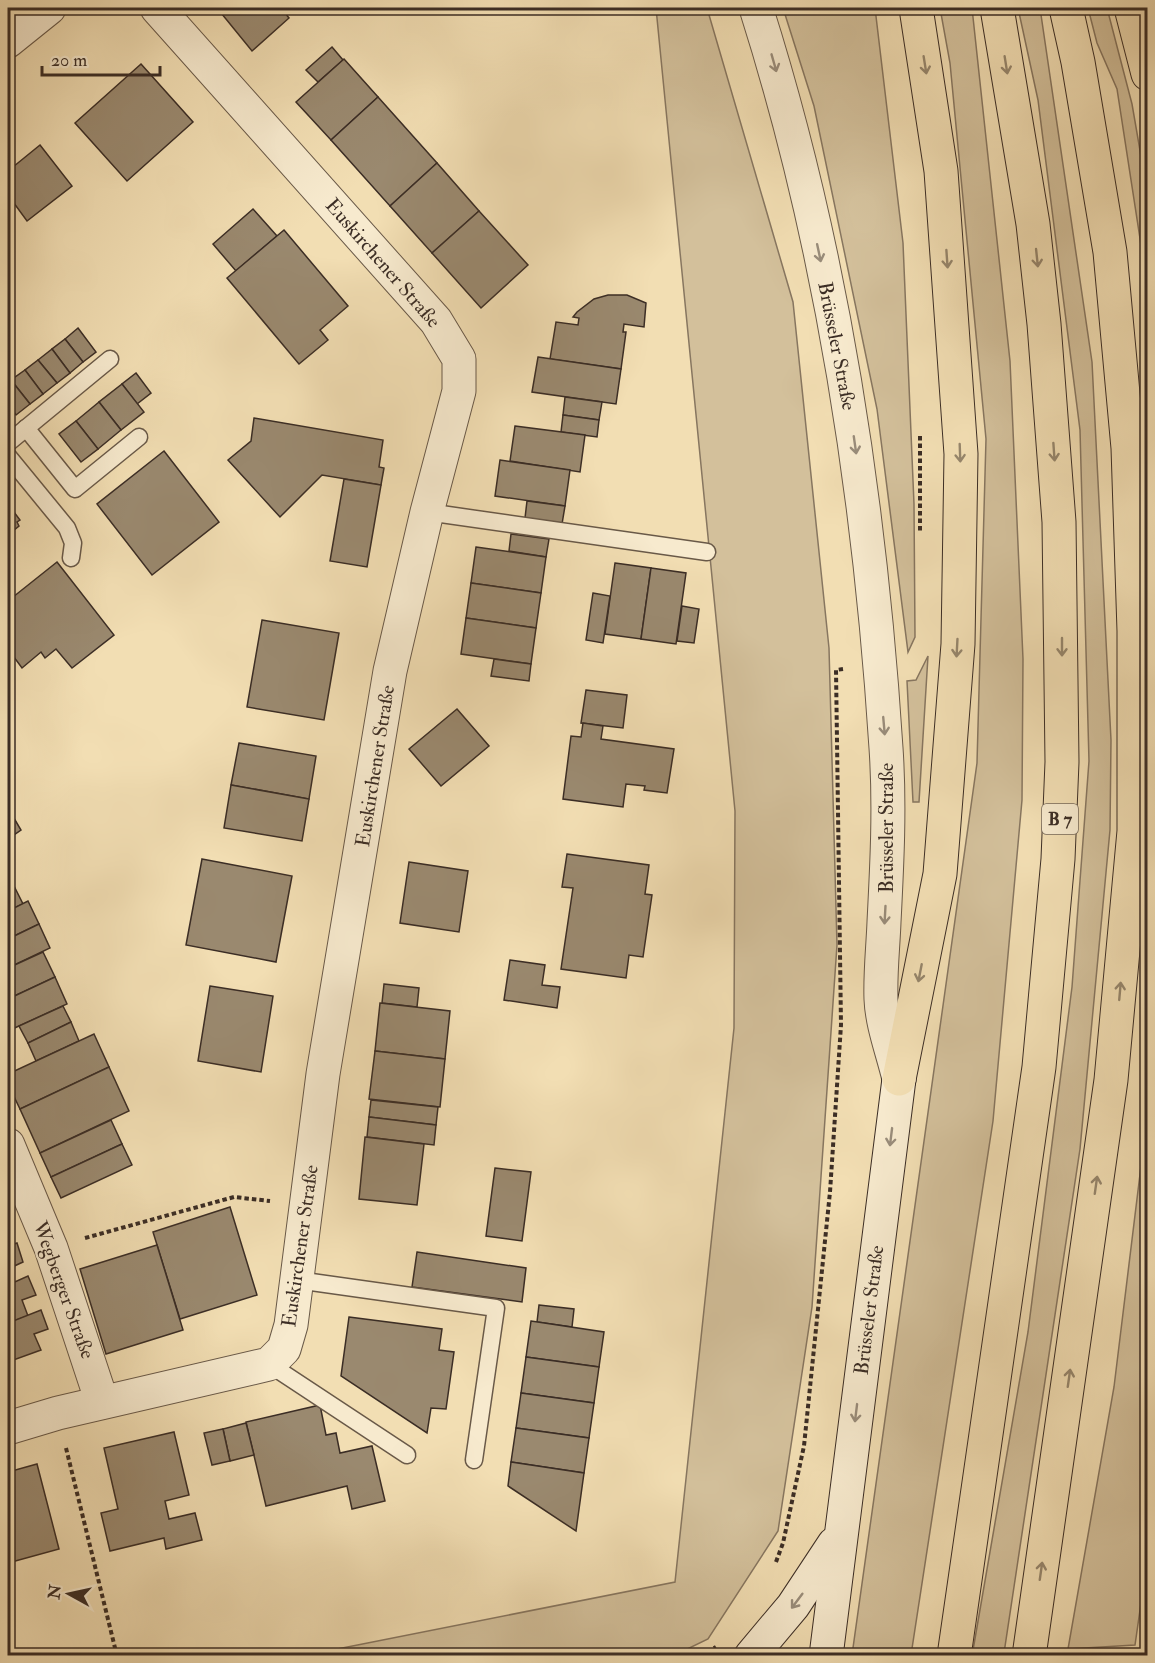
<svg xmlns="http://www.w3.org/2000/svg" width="1155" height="1663" font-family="'IM FELL Double Pica',serif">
	<rect width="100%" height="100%" fill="#f2deb3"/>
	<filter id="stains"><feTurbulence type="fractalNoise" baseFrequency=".00333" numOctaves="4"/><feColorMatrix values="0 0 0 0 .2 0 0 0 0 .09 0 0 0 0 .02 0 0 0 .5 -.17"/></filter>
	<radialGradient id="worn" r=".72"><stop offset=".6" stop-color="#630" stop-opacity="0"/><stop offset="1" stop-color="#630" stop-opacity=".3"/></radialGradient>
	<g fill="#d3c09b" stroke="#877660" stroke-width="1.5">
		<path d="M656,8H707L793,302L829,648L837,945L812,1307L778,1531L708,1639L675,1655L302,1656L675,1582L734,1028L735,811Z"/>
		<path d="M783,8H875L903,243L914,504L915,637L908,652L877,409L814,106Z"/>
		<path d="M940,8H972L1010,361L1023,659L1022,800L993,1121L911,1655H852L977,763L986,439L950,63Z"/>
		<path d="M1018,8H1040L1092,362L1111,740L1110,830L1080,1149L1004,1653L972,1656L1028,1332L1072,987L1089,761L1080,430L1038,100Z"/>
		<path d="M1088,8H1107L1132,104L1147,191V284L1117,89L1097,43Z"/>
		<path d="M928,656L919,802H913L907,681L916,680Z"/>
		<path d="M1147,1117L1148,1554L1135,1645L1068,1649L1114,1387Z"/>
	</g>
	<g fill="#9a896f" stroke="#3b2d25" stroke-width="1.5">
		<path d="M217,8H281L289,18L252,51Z"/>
		<path d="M332,47L343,60L318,82L306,70Z"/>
		<path d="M344,59L378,97L331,140L296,102Z"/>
		<path d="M141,64L193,122L127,181L75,123Z"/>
		<path d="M378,97L437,163L390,206L331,140Z"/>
		<path d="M40,145L72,186L27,221L8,195V171Z"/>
		<path d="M437,163L479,211L432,253L390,206Z"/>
		<path d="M253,209L277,236L236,271L213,244Z"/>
		<path d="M479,211L528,265L481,308L432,253Z"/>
		<path d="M284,230L348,306L320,330L328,340L299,364L227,278Z"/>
		<path d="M608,295H627L646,303L644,327L624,324L623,332H626L621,369L550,359L556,322L578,325L579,318L573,317L577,312L594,299Z"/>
		<path d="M78,328L96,352L83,362L65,339Z"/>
		<path d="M65,339L83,362L70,373L52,349Z"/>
		<path d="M52,349L70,373L57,383L38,360Z"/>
		<path d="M538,357L621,369L616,404L532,392Z"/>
		<path d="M38,360L57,383L43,394L25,370Z"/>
		<path d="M25,370L43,394L30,404L11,380Z"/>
		<path d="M136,373L151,393L137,404L122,384Z"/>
		<path d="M11,380L30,404L16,415L8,403V384Z"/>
		<path d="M122,384L144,412L121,430L99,402Z"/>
		<path d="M565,397L602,402L599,420L563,415Z"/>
		<path d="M99,402L121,430L98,449L76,421Z"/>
		<path d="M563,415L599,420L597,437L561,432Z"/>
		<path d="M254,418L383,440L379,467L384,468L381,485L322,475L280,517L228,460L251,441Z"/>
		<path d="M76,421L98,449L81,462L59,434Z"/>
		<path d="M515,426L585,435L580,472L510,461Z"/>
		<path d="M164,451L219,522L152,575L97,504Z"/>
		<path d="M500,460L570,470L565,506L495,496Z"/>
		<path d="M344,479L381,485L367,567L330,561Z"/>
		<path d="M527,501L565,506L562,524L525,518Z"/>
		<path d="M8,504L20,520L17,522L19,526L8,535Z"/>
		<path d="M511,534L549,539L546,557L509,551Z"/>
		<path d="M476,547L546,557L541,593L471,583Z"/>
		<path d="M57,562L114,635L72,668L56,649L45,658L41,652L22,668L8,649V601Z"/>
		<path d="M615,563L651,568L641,639L605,634Z"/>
		<path d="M651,568L686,573L676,644L641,639Z"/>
		<path d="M471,583L541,593L536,628L466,618Z"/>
		<path d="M593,593L610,596L603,643L586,640Z"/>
		<path d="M682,606L699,609L694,643L677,641Z"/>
		<path d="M466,618L536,628L531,664L461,654Z"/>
		<path d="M262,620L339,633L324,720L247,707Z"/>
		<path d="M494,659L531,664L529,681L491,676Z"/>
		<path d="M586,690L627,695L623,728L581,723Z"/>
		<path d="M457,709L489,746L441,786L409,749Z"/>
		<path d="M583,723L603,726L601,739L674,749L667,793L644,790L645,786L626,784L623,807L563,799L571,736L581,737Z"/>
		<path d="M239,743L316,756L309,799L231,785Z"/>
		<path d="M231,785L309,799L302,841L224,828Z"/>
		<path d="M8,808L21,830L8,839Z"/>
		<path d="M567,854L649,865L645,894L652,895L643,957L629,955L626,978L561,969L573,888L562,887Z"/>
		<path d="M202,859L292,876L276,962L186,945Z"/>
		<path d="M409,862L468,871L459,932L400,923Z"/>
		<path d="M12,882L23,904L8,911V885Z"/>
		<path d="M28,901L39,924L8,939V911Z"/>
		<path d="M39,924L50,948L8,968V939Z"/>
		<path d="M43,952L55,977L8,999V968Z"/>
		<path d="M510,960L545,965L542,985L560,987L557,1008L504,1000Z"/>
		<path d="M55,977L67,1004L8,1031V999Z"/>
		<path d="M384,984L419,988L417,1007L382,1003Z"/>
		<path d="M210,986L273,996L261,1072L198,1061Z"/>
		<path d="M380,1003L450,1011L445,1059L375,1051Z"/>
		<path d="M63,1006L71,1022L28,1043L19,1026Z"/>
		<path d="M71,1022L79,1041L36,1061L28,1043Z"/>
		<path d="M94,1034L109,1067L20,1109L8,1084V1074Z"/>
		<path d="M375,1051L445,1059L440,1107L369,1099Z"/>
		<path d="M109,1067L129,1111L40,1153L20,1109Z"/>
		<path d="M371,1100L438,1107L436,1125L369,1117Z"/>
		<path d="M369,1117L436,1125L434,1145L367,1137Z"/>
		<path d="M111,1120L122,1144L51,1177L40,1153Z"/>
		<path d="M365,1137L424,1144L417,1205L359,1199Z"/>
		<path d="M122,1144L132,1165L61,1198L51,1177Z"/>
		<path d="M495,1168L531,1172L522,1241L486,1236Z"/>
		<path d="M230,1207L257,1295L180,1319L153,1232Z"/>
		<path d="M17,1243L23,1262L10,1268L15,1282L8,1285V1246Z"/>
		<path d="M157,1245L183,1330L106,1354L80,1269Z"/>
		<path d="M417,1252L526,1268L522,1302L412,1287Z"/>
		<path d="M28,1276L36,1295L22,1300L28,1316L8,1323V1285Z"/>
		<path d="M539,1305L574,1309L572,1327L537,1322Z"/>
		<path d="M41,1310L48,1329L34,1334L41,1350L8,1362V1323Z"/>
		<path d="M349,1317L442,1329L439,1350L454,1352L446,1409L431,1408L427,1433L341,1376Z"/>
		<path d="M531,1321L604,1332L599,1367L526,1357Z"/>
		<path d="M526,1357L599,1367L594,1403L521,1393Z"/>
		<path d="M521,1393L594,1403L589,1438L516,1428Z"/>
		<path d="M320,1405L326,1435L336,1433L340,1453L372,1446L385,1501L352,1509L347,1486L266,1506L246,1422Z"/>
		<path d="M246,1423L254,1455L230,1461L223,1429Z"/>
		<path d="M516,1428L589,1438L584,1473L511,1462Z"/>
		<path d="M223,1429L230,1461L212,1465L204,1433Z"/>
		<path d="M174,1432L189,1495L165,1501L169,1519L195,1513L202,1540L166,1549L164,1538L110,1551L101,1513L118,1509L104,1448Z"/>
		<path d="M511,1462L584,1473L576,1531L508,1486Z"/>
		<path d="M37,1464L59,1549L8,1563V1472Z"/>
	</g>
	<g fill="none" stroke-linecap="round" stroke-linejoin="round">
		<defs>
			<g id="service">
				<path d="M26,428L75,489L139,437"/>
				<path d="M8,443L110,359"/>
				<path d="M8,456L67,528L73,543L71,558"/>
				<path d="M427,512L707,552"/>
				<path d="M297,1280L496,1308L474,1460"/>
				<path d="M269,1364L407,1455"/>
			</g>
			<g id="minor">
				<path d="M756,8C832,247 870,498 886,748C890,806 887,864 884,922C883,948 880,974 881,999C882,1025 893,1053 899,1079"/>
				<path d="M8,41L49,8"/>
				<path d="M8,1145L51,1248L102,1402"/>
				<path d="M8,1428L58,1413L269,1364L284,1349L291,1325L323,1074L390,671L427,512L459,391V359L436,321L157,8"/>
			</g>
			<g id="secondary">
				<path d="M751,1656L793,1606L834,1544"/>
				<path d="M826,1656L899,1079"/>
			</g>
			<g id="trunk">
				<path d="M1131,8L1148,74"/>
				<path d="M899,1079L940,874L958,644L961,454L941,171L916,8"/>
				<path d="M954,1656L1039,1067L1058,859L1062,762L1059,522L1044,324L1033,224L997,8"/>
				<path d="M1029,1656L1111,1080L1134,831V631L1128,448L1110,252L1078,62L1066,8"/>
			</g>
		</defs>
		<use href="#service" stroke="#695948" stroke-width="19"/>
		<use href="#minor" stroke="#695948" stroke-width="35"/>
		<use href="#secondary" stroke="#3b2d25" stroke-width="35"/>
		<use href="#trunk" stroke="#3b2d25" stroke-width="35"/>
		<g stroke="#3b2d25" stroke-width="4" stroke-dasharray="4.5 3" stroke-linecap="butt">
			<path d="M920,436V533"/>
			<path d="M85,1238L234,1197L270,1201"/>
			<path d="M66,1448L117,1656"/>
			<path d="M776,1562L783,1543L804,1446L830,1192L841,1025L836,670L843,669"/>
			<path d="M263,1656L293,1650L294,1656"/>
			<path d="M701,1656L716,1647"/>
			<path d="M1078,1656L1148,1651"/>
		</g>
		<use href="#service" stroke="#f7eace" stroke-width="16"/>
		<use href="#minor" stroke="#f7eace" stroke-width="33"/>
		<use href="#secondary" stroke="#f7eace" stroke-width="33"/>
		<use href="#trunk" stroke="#f2deb3" stroke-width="33"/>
	</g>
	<defs><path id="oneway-shaft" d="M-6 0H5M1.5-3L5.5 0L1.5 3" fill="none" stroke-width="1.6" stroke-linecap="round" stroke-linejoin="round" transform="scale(1.5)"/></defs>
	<g stroke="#998c7a">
		<use href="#oneway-shaft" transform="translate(774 63) rotate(74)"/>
		<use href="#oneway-shaft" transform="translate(819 253) rotate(78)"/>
		<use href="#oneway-shaft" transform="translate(855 445) rotate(82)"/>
		<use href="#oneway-shaft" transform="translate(884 726) rotate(85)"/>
		<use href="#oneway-shaft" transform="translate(885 915) rotate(93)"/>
		<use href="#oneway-shaft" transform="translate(891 1137) rotate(97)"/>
		<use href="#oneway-shaft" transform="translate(856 1413) rotate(97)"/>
		<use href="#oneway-shaft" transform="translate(797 1601) rotate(127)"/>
	</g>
	<g stroke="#96866c">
		<use href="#oneway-shaft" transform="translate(925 65) rotate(81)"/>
		<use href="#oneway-shaft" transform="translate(1006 65) rotate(81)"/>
		<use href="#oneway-shaft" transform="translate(1037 258) rotate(84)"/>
		<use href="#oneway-shaft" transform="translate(947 259) rotate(86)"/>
		<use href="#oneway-shaft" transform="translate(1054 452) rotate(86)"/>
		<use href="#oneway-shaft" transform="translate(960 453) rotate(88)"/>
		<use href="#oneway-shaft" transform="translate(1062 647) rotate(90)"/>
		<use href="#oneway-shaft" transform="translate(957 648) rotate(93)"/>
		<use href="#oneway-shaft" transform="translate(920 973) rotate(101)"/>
		<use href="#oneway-shaft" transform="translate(1120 991) rotate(-85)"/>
		<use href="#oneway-shaft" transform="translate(1096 1185) rotate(-82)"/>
		<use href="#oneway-shaft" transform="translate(1069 1378) rotate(-82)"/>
		<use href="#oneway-shaft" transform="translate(1041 1571) rotate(-82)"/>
	</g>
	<g text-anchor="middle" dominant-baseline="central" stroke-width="4.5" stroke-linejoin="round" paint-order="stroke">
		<rect fill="#f7eace" stroke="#736658" stroke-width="1.5" x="1042" y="804" width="36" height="30" rx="4.5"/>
		<g font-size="18" font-weight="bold" fill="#3b2d25">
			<text x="1060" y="819">B 7</text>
		</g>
		<g font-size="20" fill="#3b2d25" stroke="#f7eace">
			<text transform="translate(383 263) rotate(49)">Euskirchener Straße</text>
			<text transform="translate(837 346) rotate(79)">Brüsseler Straße</text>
			<text transform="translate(375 766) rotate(-81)">Euskirchener Straße</text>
			<text transform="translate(886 828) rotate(-90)">Brüsseler Straße</text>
			<text transform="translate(300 1246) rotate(-82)">Euskirchener Straße</text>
			<text transform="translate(64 1290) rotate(70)">Wegberger Straße</text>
			<text transform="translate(869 1310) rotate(-83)">Brüsseler Straße</text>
		</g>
	</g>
	<rect width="1155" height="1663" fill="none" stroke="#f2deb3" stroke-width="30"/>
	<rect x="9" y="9" width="1137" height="1645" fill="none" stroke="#3b2d25" stroke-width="3"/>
	<rect x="15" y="15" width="1125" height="1633" fill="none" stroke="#3b2d25" stroke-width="1.5"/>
	<g transform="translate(69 1594) rotate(278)" stroke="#f7eace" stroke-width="4.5" paint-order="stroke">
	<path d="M0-4.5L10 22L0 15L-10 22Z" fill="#3b2d25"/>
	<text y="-9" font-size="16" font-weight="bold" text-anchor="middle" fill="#3b2d25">N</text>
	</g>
	<path d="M42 66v9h118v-9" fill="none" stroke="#3b2d25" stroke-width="3"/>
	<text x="51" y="66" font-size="18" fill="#3b2d25" stroke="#f7eace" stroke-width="4.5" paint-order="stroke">20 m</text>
	<rect width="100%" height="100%" filter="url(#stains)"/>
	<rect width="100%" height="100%" fill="url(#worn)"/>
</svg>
